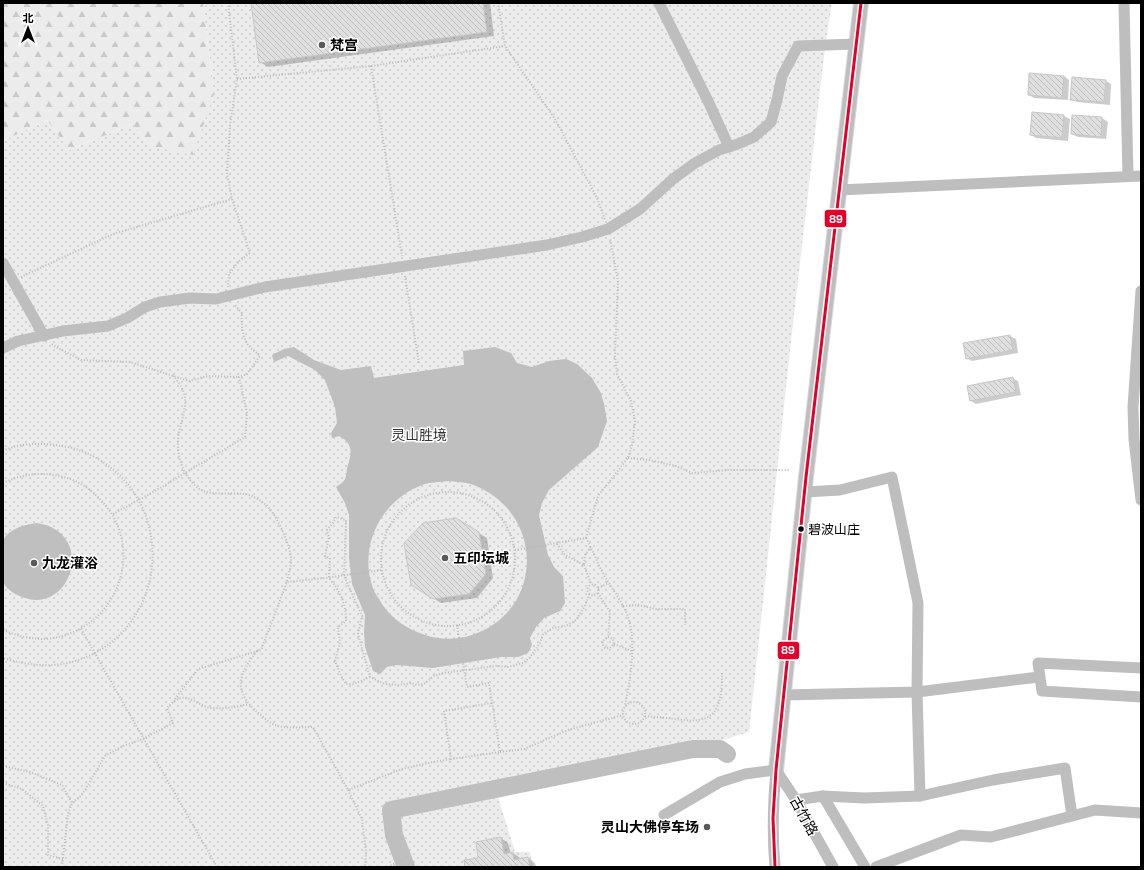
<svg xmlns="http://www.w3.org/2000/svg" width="1144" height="870" font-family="'Space Grotesk','Noto Sans SC',sans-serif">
	<defs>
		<pattern id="grass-dots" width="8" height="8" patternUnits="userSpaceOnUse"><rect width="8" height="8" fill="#ececec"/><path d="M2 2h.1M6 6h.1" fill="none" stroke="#c9c9c9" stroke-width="1.8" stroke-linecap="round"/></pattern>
		<pattern id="forest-firs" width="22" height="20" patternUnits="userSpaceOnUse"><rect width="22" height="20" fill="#ececec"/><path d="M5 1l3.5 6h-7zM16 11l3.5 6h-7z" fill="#c9c9c9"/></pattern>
		<pattern id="building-back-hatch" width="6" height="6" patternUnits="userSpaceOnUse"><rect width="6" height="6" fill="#dfdfdf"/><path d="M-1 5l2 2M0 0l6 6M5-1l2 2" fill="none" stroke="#bebebe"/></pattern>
	</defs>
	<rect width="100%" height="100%" fill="#fff"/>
	<path fill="url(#grass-dots)" d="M203,3H832L825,47L791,341L749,732L709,744L495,787L515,852H530L533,867H3V141L47,120L69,150L133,124L150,146L214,94Z"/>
	<path fill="url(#forest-firs)" d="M3,3H203L214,94L193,155L150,146L133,124L69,150L47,120L3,141Z"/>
	<g fill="#bfbfbf" fill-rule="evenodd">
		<path d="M294,347L314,360L341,370L371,366L374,378L464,365L463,351L495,347L511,353L517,363L532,367L549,361L566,359L577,364L592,378L601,393L604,404L607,421L598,447L549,490L542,503L539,515L548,555L554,567L563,576L565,603L560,611L544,618L536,627L530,638L532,645L528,653L518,657H501L433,668L396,665L387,667L380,674L373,671L365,647L364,633L365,615L352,584L349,558V515L345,503L336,487C350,478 344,478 348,465C352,452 353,443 339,436L332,438L331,433L337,423L335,407L325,380L315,370L288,356L274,362L272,355L284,349ZM449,481C457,482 468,482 476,486C545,515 544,611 472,635C457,640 440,640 425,635C407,629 393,620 382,604C380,600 376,595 374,591C357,548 380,501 422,485C430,482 440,482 449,481Z"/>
		<path d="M37,523C41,524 46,525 49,526C93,545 68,612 25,598C16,595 8,591 3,582V540C10,528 24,525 37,523Z"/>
	</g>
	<g fill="#0003">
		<path d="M252,3H490L494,36L268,67L260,62Z"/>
		<path d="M1064,76L1069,80L1068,100L1034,98L1029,95Z"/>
		<path d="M1106,81L1111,84L1110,105L1077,102L1071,99Z"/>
		<path d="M1032,113L1064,116L1070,119L1068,141L1036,138L1031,135Z"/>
		<path d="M1073,116L1102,118L1108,122L1106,139L1078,137L1072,134Z"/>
		<path d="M1010,336L1016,339L1018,353L972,361L966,358Z"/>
		<path d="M1012,378L1018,381L1021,395L976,404L971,401Z"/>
		<path d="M456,519L487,538L493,578L477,598L441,603L433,598Z"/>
		<path d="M501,838L508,843L511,854L513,853L520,858L521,860L528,858L535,863L536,867H466L479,859Z"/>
	</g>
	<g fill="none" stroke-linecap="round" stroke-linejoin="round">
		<path stroke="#bfbfbf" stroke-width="18" d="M406,867L394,835L391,810L693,749H720L727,754"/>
	</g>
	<g fill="url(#building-back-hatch)" stroke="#c7c7c7">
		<path d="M251,3H483L487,32L259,63Z"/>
		<path d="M1029,73L1064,76L1062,98L1028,95Z"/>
		<path d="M1072,77L1106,80L1104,102L1070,100Z"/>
		<path d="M1032,112L1064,115L1062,138L1030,135Z"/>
		<path d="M1072,115L1102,117L1101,137L1071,134Z"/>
		<path d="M1010,335L1013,350L966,359L963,343Z"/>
		<path d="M1013,377L1016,392L970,401L967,386Z"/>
		<path d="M456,518L479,532L486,574L469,594L433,599L411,585L404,543L423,523Z"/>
		<path d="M501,837L504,854L513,852L514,860L528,857L530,867H465L464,860L478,858L476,842Z"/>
	</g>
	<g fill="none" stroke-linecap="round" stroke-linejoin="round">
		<defs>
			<path id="major" d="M776,770L806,477L861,3"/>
		</defs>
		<use href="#major" stroke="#dbdbdb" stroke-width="16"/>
		<g stroke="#b9b9b9" stroke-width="2" stroke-dasharray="1 2" stroke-linecap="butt">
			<path d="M228,3L237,79L230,125L227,174L232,199L250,253L238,262L229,274L228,287"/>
			<path d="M498,3L505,46L555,119L597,198L605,220"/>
			<path d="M371,66L402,256"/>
			<path d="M237,79L371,66L505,46"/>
			<path d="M405,276L419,364"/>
			<path d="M21,277L113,234L232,199"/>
			<path d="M52,344L56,347L81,360L130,362L189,381L208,376L239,377"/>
			<path d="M173,376C195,398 181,415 178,439C177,450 180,465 186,474C189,479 194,485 198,488C210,498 236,490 252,496C256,498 261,501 265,504C276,512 292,548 291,561C291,568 288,575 287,582"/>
			<path d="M3,451C24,441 50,443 72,448C95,454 116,469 131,488C176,551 148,641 72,662C48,668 26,665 3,658"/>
			<path d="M628,458L649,460L676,466L692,473L728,470H790"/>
			<path d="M3,483C27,472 48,471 73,480C87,486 97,495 106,506C143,552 118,621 62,636C42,642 22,638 3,630"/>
			<circle cx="448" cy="559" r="67"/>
			<path d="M113,514L155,491L245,437L247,413L239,377L247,374L260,356C256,352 251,349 248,345C242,336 241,323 242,313L234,304"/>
			<path d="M586,538C593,551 598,564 605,577C613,590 623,603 628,617C637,642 630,681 625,706"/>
			<path d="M557,544L565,555L584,565L585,555L591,546"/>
			<path d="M515,550L586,538L598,496L628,458L632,445L635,421L631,401L617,374L615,355L618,281L610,238"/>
			<path d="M584,565L591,584"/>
			<circle cx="593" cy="590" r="5.5"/>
			<path d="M598,588L609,583"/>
			<path d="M598,593L610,612L608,637"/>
			<path d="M623,606L638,605L656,609H685V625"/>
			<path d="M457,625L467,687L489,683L500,752L451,759L444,711L492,703"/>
			<path d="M81,629L217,867"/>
			<path d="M608,637L613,639L614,644L610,648H605L602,644L603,641Z"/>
			<path d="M614,644L632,651"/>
			<path d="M257,651C240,673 232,688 255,710C261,715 268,722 275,725C286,729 301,727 313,727L348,790L402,769L433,762L451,759"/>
			<path d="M370,677L354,684H346L341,676L335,661L340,642L338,627L346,621C346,603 340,591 329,578L330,558L325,556L329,537L327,530L333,523L336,517L346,520L344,576L362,616L358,634L370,677L385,684L398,685L411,683L417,685L424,684L434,676L443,673L496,666L508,667L523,663L530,657L540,643L543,634L553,628L566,626L576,620L585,606L589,594"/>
			<path d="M175,699L198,669L261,650L287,582L325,578L382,570"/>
			<circle cx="634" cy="713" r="11"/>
			<path d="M645,716C652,717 660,717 667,718C684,720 708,726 717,707C722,696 722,684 722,673"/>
			<path d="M500,752L524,749L568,730L623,715"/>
			<path d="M3,766L30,772L62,785L72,803"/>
			<path d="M3,783L22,789L43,806L48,825V855L63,859"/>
			<path d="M348,790L362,819L366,852L365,867"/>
			<path d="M62,867L68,814L72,803L82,795L105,756L123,746L143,739L173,723L167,708C186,686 194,706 212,708C224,709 236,707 249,704"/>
			<path d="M388,867L409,856"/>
		</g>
		<g stroke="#bebebe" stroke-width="11">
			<path d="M659,3L709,103L729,147"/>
			<path d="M1124,3L1128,176"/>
			<path d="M839,190L1141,176"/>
			<path d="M3,263L44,336"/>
			<path d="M1141,291L1133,407L1134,439L1141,500"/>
			<path d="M3,348L18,341L63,331L108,326L127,318L145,307L160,302L190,298L216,299L265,287L547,245L582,237L608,229L640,209L673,179L695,163L719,150L738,144L754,137L771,122L777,100L782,76L798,46L856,44"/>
			<path d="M805,492L840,490L892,477L918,603L917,692L920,796"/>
			<path d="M1141,668L1038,663L1042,691L1141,697"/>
			<path d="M783,695L917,692L1039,677"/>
			<path d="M776,770L796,800L833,867"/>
			<path d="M823,796L864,798L920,796L993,780L1065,768L1072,816"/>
			<path d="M796,800L823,796L865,867"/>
			<path d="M664,815L720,782L745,774L776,770"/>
			<path d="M775,867C772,834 773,803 776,770"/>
			<path d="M876,867L961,835L991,837L1095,810L1141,813"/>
		</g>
		<use href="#major" stroke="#bebebe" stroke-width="14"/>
		<defs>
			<path id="bus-1" d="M775,867L773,818L776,770L806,477L861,3"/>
		</defs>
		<use href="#bus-1" stroke="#fff" stroke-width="6"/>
		<use href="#bus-1" stroke="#e4002b" stroke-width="3"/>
	</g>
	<g fill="#595959" stroke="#fff" stroke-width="1.5">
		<circle cx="322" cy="45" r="4"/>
		<circle cx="445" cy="558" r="4"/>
		<circle cx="34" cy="563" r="4"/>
		<circle cx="707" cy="827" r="4"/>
	</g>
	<circle fill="#000" stroke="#fff" stroke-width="1.5" cx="801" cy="529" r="3.5"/>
	<g text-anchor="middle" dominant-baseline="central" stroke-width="3" stroke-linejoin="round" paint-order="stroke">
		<g font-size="13" fill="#000" stroke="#fff" text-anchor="start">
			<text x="808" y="529">碧波山庄</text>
		</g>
		<g font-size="14" font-weight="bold" fill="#000" stroke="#fff" text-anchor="start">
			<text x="330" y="45">梵宫</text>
			<text x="453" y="558">五印坛城</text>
			<text x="42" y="563">九龙灌浴</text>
			<text x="699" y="827" text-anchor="end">灵山大佛停车场</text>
		</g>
		<g font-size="14" fill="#333" stroke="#fff">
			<text x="419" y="435">灵山胜境</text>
		</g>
		<g font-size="14" fill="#000" stroke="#fff">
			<text transform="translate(804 816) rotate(61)">古竹路</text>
		</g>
	</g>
	<g stroke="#fff" stroke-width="1.5">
		<rect x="824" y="209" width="23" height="19" rx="4" fill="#e4002b"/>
		<rect x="777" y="641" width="23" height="19" rx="4" fill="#e4002b"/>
	</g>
	<g font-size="11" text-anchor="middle" font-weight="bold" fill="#fff">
		<text x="836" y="223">89</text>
		<text x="788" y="654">89</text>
	</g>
	<rect width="1144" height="870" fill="none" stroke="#000000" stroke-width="8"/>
	<g transform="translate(28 28)" stroke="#ffffff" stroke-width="3" paint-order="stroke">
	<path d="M0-3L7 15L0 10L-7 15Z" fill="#000000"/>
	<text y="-6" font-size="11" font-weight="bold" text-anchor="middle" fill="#000000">北</text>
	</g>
</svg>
